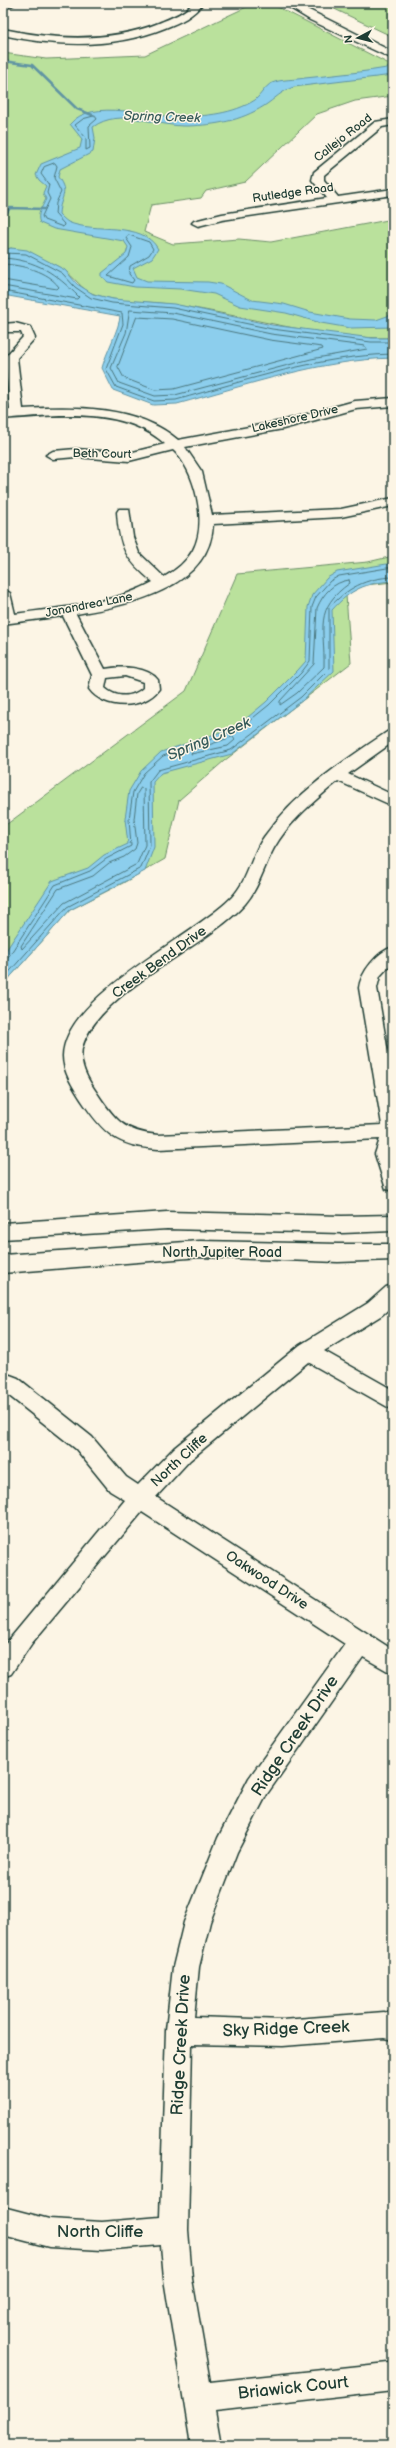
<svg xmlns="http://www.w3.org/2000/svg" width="396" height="2448" font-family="'Balsamiq Sans',sans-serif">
	<rect width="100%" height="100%" fill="#fcf5e5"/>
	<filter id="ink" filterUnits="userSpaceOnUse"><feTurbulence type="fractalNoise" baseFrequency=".025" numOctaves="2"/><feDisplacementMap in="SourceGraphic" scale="8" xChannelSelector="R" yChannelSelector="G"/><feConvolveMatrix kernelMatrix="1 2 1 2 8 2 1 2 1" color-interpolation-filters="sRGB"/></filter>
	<g filter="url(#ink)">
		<g fill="#bae19c" stroke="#6c8f68">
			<path d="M255,3H270L393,66V96L355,101L317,114L245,182L206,191L201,198L151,205L144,232L173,244L239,239L271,242L393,219V338C319,339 248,316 175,305C148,300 120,304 94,294C81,290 75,277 64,270C48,260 28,255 11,248L3,250V53L46,59L145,55Z"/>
			<path d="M322,3H393V37L389,35Z"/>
			<path d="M393,556V582L365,585L346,595L351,663L224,761L179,800L165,859L123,883L70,910L3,985V827L186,691L237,574L368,562Z"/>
		</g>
		<g fill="#8cceed" stroke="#6094a3">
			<path d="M393,67V75L294,87C281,91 275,99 264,106C240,121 216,125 188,126C157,127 120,107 93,127L95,138L93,152L60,169L58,177C70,194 60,196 59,214C61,216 65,220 68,222C94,234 142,220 158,249L152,258L133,268L137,277L147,281L208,282L221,284L252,300L284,304L310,312L350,319L376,320L393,314V327L350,328L321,323L286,313L240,306L214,294L180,289L135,287L108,282L102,277V273L126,254L128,247L124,241L54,229L40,223C36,214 42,208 46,199L43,193L46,186L39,180L36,175L41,164L80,148L82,139L70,124C92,97 151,118 181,117C206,116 233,114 255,100C261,95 265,86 272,83C281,79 295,80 305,78C335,75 364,72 393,67Z"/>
			<path d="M11,248L27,250L65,270L77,284L93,294L113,299L174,304L272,325L372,338H393V358C319,360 248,385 177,404L153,405L113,390L102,368C105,355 120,327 120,316L3,295V250Z"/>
			<path d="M393,563V581C365,583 351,589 332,610L334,671L303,700L232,754L161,773L153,782L154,847L145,871L70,910L3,985V955L52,881L88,868L104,855L128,844L125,819L129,791L141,771L161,752L236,727L266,702L298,670L306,661L308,607L312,595L327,578L337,572Z"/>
		</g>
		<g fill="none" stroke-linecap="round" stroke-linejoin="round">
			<g stroke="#4b777e" stroke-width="1">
				<path d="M95,116L97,119L89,126L90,148L86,150V138L75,125L83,119Z"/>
				<path d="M55,163L57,166L54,178L61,192L56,203L55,214L64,224L63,227L44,220L42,216L50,199L47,193L49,185L41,174L44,167Z"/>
				<path d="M129,235L149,242L153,249L149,255L130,266L129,274L134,280L132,283L108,276L129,257L132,247L126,238Z"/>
				<path d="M3,253L26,254L62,273L75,287L91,298L112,303L173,308L272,329L371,342H393"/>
				<path d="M3,258C37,260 55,273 79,297L77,299L3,286"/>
				<path d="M3,264C22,265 47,271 59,287L57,289L3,280"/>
				<path d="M3,291L122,313L123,324L106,369L116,387L154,401L176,400C248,380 318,356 393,354"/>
				<path d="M130,310L173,313L271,334L365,346L367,349L311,359L175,395L155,396L119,383L111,368L126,333Z"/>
				<path d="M137,317L172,319L270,340L322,347L323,349L174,389L155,390L124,378L118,367Z"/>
				<path d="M349,580L350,583C313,609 325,628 324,667L297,693L280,705V701L314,664L317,608C323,594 333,582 349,580Z"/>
				<path d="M233,737L235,740L228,746L191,754L192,751Z"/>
				<path d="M141,788L144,789L145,845L137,864L64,903L22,949L21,946L58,889L93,876L109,863L124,857L135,849L137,843L134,819L137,794Z"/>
				<path d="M3,958L9,956L55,885L90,871L106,859L131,846L129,819L133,792L144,773L163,756L238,730L269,705L301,673L310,661L312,607L316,597L330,581L339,576L393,567"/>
				<path d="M3,979L67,907L141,868L150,846L149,782L158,770L231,750L301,697L329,669V608C347,588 366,578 393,577"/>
			</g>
			<g stroke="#6094a3" stroke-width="2.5">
				<path d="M3,61L32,65L77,109L95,116"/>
				<path d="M3,218L10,208L44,209"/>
			</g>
			<defs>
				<g id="minor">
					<path d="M3,3H16L11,6H3Z"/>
					<path d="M193,3H203C194,16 180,22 165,28C113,49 57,47 3,35V29C55,40 109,43 159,23C171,18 185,13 193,3Z"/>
					<path d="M393,119V125L382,127L324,175V180L338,197L393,189V195L222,220L198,226L192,223L194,221L222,214L327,198L312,180L314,172L375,122Z"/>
					<path d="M15,323L30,327L35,338L17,358L23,409C74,406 137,405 178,440L282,421L355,401L393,398V406L356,409L283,429L185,447L202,472L212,515L341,509L393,498V506L341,517L213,524C211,588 127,606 76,614L105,669C120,666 148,666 158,680L159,689C144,710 104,710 89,689L92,675L63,616L3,624V589L10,593L15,614C61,607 111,605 153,582C126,560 119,547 117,512L119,509H129L133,537L139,553L164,577C175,571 187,561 193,550C208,522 195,470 173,450L129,461L76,457L53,459L46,455L53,451L76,449L129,453L165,444C123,406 54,415 3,419V411L10,410L5,357L23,337L21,332H3V324ZM125,676L143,682V688C132,698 116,698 105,688L107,678Z"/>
					<path d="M393,730V742L348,774L393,795V806L338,781L332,786C311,804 288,823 274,848C264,866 259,888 245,904C206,948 96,992 82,1048C79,1065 88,1080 97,1093C115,1120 124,1132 158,1135L382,1125L359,988C361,972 377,952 393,947V962L380,976L377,988L393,1082V1191L386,1189L375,1154L380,1139L158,1149C117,1146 104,1134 82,1101C73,1087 63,1072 63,1056C64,996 193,937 232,897C248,881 251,855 264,837C296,792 342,762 387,732Z"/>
					<path d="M393,1285V1305L382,1315L324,1351L393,1390V1410L308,1362L190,1460L156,1497L393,1650V1674L363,1657L267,1794L237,1852L210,1922L199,1967L194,2017L283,2020L384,2012L393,2014V2040L384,2038L283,2046L192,2044L188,2230L192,2279L210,2382L388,2363L393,2365V2391L215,2411L221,2445H191L164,2279L161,2245L102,2250L49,2247L3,2235V2207L49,2219L102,2222L160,2217L166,2030L173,1967L184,1922L218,1838L249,1778L345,1644L142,1512L32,1643L11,1674L3,1677V1647L125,1500L110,1491L76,1449L3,1391V1378L10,1375L18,1378L92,1437L126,1477L138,1485L174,1448L300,1345L368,1303L386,1287Z"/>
				</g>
				<g id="major">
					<path d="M282,3H295L393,52V59L310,20Z"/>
					<path d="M167,1212L342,1216L393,1215V1231L342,1233L167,1229L3,1239V1223Z"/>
					<path d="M200,1241L338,1244H393V1260L338,1262L200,1257L3,1273V1255Z"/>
				</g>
			</defs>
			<use href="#minor" stroke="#1f3d34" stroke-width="3"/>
			<use href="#major" stroke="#1f3d34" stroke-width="3"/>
			<use href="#minor" fill="#fcf5e5" fill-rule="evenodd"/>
			<use href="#major" fill="#fcf5e5" fill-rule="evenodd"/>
		</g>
	</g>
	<g text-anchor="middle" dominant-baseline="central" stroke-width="3" stroke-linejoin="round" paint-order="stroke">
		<g font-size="12" fill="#1f3d34" stroke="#fcf5e5">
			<text transform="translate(343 138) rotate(-38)">Callejo Road</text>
			<text transform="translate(293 193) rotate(-8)">Rutledge Road</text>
			<text transform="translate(295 419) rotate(-13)">Lakeshore Drive</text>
			<text transform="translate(102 454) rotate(1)">Beth Court</text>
			<text transform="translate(89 605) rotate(-11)">Jonandrea Lane</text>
		</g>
		<g font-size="13" font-style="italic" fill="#355a59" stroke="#fcf5e5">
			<text transform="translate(162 117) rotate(2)">Spring Creek</text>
		</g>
		<g font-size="14" fill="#1f3d34" stroke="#fcf5e5">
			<text transform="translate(159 962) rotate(-36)">Creek Bend Drive</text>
			<text x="222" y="1252">North Jupiter Road</text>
			<text transform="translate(179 1460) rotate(-43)">North Cliffe</text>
			<text transform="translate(267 1580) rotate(33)">Oakwood Drive</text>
		</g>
		<g font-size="15" font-style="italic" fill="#355a59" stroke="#fcf5e5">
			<text transform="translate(209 739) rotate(-23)">Spring Creek</text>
		</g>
		<g font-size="17" fill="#1f3d34" stroke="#fcf5e5">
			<text transform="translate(295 1736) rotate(-56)">Ridge Creek Drive</text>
			<text transform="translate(286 2029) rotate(-2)">Sky Ridge Creek</text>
			<text transform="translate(181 2045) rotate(-87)">Ridge Creek Drive</text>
			<text x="100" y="2232">North Cliffe</text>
			<text transform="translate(293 2388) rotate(-6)">Briawick Court</text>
		</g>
	</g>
	<rect width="396" height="2448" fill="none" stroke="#fcf5e5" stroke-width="16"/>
	<rect x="8" y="8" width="380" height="2432" fill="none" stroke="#1f3d34" stroke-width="1.5" filter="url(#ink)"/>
	<g transform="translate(358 38) rotate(263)" stroke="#fcf5e5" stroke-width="3" paint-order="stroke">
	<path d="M0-3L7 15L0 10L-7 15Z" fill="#1f3d34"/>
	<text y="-6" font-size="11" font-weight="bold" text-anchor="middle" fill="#1f3d34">N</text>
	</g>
</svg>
